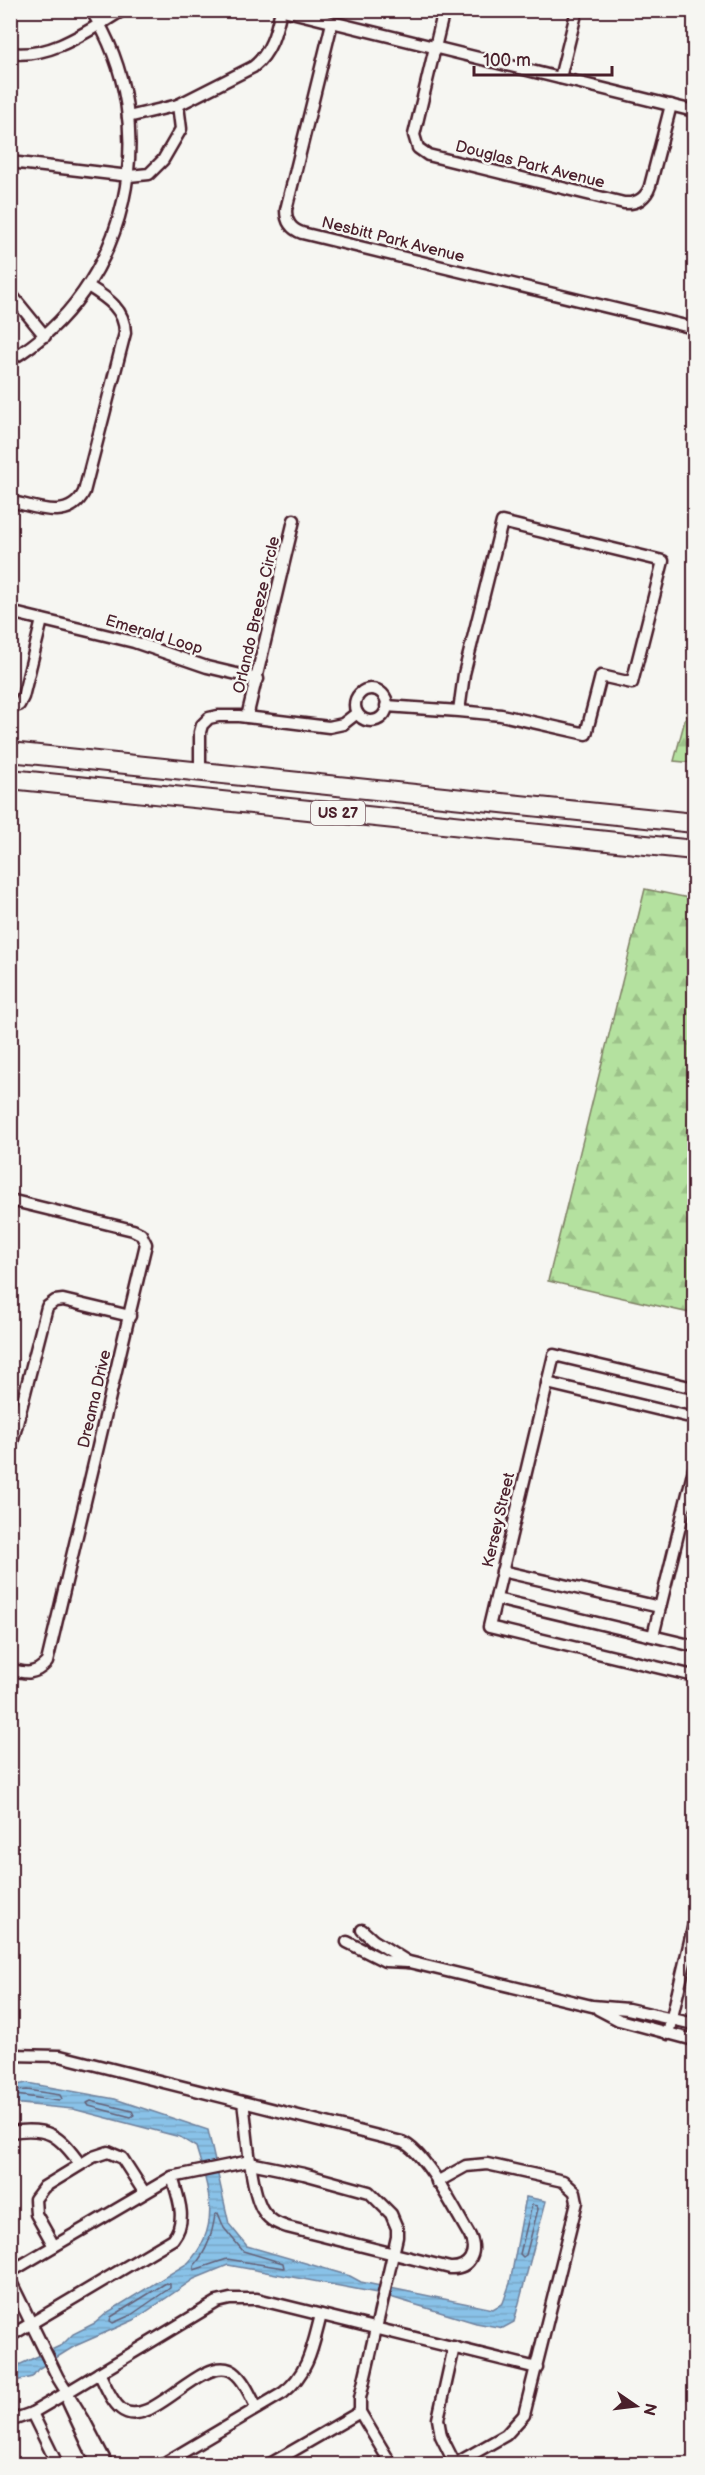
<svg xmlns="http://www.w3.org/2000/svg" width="705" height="2475" font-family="'Balsamiq Sans',sans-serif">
	<defs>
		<pattern id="forest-firs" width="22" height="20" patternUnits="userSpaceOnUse" patternTransform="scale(1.5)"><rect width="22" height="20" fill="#b4e19f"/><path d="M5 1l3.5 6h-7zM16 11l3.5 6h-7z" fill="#9cc189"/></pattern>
		<pattern id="water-rules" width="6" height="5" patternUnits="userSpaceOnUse" patternTransform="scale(1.5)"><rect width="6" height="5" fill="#89c2e8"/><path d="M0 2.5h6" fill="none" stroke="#78a6c7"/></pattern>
	</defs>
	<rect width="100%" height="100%" fill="#f6f6f2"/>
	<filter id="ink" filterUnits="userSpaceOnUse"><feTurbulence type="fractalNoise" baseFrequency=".0167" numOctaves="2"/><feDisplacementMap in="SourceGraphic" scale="12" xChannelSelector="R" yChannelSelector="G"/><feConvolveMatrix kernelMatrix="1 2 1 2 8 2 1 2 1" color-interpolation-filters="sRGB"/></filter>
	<g filter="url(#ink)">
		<g fill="url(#forest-firs)" stroke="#7f8065" stroke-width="1.5">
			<path d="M694,686V763L674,761Z"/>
			<path d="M645,889L694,899V1314L548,1281Z"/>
		</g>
		<path fill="url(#water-rules)" stroke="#70819c" stroke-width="1.5" d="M27,2083L115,2099L208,2130L229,2224L247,2246L350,2276L361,2282L493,2309L503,2303L510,2283L526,2197L546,2201L514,2322L503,2328L476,2323L377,2293L228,2265L194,2279L134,2320L75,2346L38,2369L32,2377L11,2382L10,2369L62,2345L73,2334L95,2323L108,2312L188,2263C223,2226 208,2188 196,2147L180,2137L73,2109L11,2103V2086Z"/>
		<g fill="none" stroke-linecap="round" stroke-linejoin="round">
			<g stroke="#636077" stroke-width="1.5">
				<path d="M27,2090L60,2095L62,2099L59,2101L16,2095L18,2091Z"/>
				<path d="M91,2101L132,2111L134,2115L131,2117L89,2106L87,2103Z"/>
				<path d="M532,2205L537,2206L538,2209L526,2255L523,2257L520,2254Z"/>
				<path d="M218,2213L224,2228L243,2251L283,2263L284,2268L227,2259L194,2270V2266C207,2251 212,2235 215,2215Z"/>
				<path d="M166,2283L170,2284V2288L131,2315L113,2323L110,2321L111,2317Z"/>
			</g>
			<defs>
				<g id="street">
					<path d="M283,10L694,111"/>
					<path d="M444,10L414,135L418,148L428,155L624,203C637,204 646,198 650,186L671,105"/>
					<path d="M332,23L286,210C286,222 291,229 302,233L694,328"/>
					<path d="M10,53C51,59 89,30 123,10"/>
					<path d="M560,78L577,10"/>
					<path d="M128,117L178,105L253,67C271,53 276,32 281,10"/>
					<path d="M10,162L129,176L149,174L163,160L181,129L178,105"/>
					<path d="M10,293L45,336"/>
					<path d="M10,360C129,290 165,125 91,10"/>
					<path d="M10,501C36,507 69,522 84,492L125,333C125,309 107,298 88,286"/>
					<path d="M10,612L134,642L207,667L258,679"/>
					<circle cx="371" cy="705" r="16"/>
					<path d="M386,706L459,711L464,674L502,522L663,561L632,683L601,676L586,734L501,715L459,711"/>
					<path d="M10,707L19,705L23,697L42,620"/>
					<path d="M247,717L294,520"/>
					<path d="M200,772V732L202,725L209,718L218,716H239L329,727L343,724L357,713"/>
					<path d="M10,1200L133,1230L141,1234L146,1244L47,1662C35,1675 26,1674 10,1669"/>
					<path d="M547,1383L694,1418"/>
					<path d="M694,1388L554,1355L489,1627L694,1676"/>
					<path d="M10,1451L47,1307L55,1301L63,1300L130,1316"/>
					<path d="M502,1571L660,1607"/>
					<path d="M496,1599L694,1646"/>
					<path d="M653,1636L694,1469"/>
					<path d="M362,1930L373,1940L408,1962"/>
					<path d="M347,1942L385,1961L409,1962L592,2006L628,2009L694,2024"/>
					<path d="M598,2009L619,2020L694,2040"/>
					<path d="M668,2034L694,1924"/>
					<path d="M10,2055L60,2056L402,2142C426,2152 456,2213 470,2236C478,2253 469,2269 450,2268L287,2227C278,2224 270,2221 264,2212C250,2194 247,2128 243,2102"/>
					<path d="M10,2132C48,2126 59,2135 80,2164"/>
					<path d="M437,2182L466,2166L487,2164L563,2181L575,2192L577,2202L524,2415L506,2435L455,2464"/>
					<path d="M54,2246L36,2214L35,2199L44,2187L93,2157L108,2152L122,2158L144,2192"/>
					<path d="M10,2272L172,2177L245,2162L304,2174L369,2192L391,2214L397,2228V2237L360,2398V2412L391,2464"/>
					<path d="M10,2280L58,2378L84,2420L107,2464"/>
					<path d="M10,2336L173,2239C188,2220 178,2197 172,2177"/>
					<path d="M454,2347L438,2419L441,2436L455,2464"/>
					<path d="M99,2373C105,2384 111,2401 121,2409C149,2432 199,2357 230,2370C243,2376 250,2396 257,2408"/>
					<path d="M68,2402L97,2464"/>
					<path d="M32,2413L57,2464"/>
					<path d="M10,2421L32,2413L66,2393L217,2302L230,2299H257L537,2368"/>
					<path d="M163,2464L283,2393C309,2373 313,2345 321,2315"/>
					<path d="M270,2464L360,2412"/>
				</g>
				<g id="highway">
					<path d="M10,752L694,823"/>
					<path d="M10,779L694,850"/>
				</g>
			</defs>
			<use href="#street" stroke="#4a1f2b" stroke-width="15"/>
			<use href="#highway" stroke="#4a1f2b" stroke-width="22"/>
			<use href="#street" stroke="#f6f6f2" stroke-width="10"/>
			<use href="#highway" stroke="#f6f6f2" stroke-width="18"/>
		</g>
	</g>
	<g text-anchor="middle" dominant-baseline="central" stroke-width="5" stroke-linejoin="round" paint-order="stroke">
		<rect fill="#f6f6f2" stroke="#7e6067" stroke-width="1.5" x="311" y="801" width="54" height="24" rx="4.5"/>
		<g font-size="15" font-weight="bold" fill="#4a1f2b">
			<text x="338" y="813">US 27</text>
		</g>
		<g font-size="16" fill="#4a1f2b" stroke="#f6f6f2">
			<text transform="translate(530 165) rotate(14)">Douglas Park Avenue</text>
			<text transform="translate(393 240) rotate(14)">Nesbitt Park Avenue</text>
			<text transform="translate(257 615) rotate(-77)">Orlando Breeze Circle</text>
			<text transform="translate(154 635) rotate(17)">Emerald Loop</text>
			<text transform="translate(95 1399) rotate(-77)">Dreama Drive</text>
			<text transform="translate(499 1520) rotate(-77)">Kersey Street</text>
		</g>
	</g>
	<rect width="705" height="2475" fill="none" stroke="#f6f6f2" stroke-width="36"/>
	<rect x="18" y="18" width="669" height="2439" fill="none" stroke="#4a1f2b" stroke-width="2" filter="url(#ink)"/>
	<g transform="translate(636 2406) rotate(104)" stroke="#f6f6f2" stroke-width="4.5" paint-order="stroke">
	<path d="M0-4.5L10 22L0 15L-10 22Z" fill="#4a1f2b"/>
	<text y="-9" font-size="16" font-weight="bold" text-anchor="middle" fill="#4a1f2b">N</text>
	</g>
	<path d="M474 66v9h138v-9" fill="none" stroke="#4a1f2b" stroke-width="3"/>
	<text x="483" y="66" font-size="18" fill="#4a1f2b" stroke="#f6f6f2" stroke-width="4.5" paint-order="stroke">100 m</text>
</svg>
